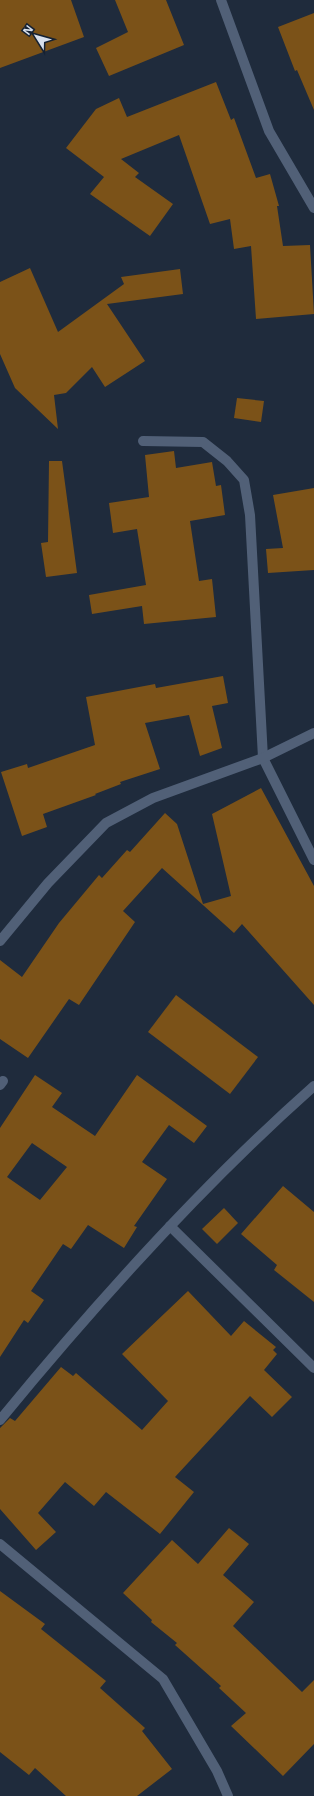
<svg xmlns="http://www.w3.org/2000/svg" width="314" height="1796" font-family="'Open Sans',sans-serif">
	<rect width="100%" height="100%" fill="#1f2b3c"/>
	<g fill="#7b5218" fill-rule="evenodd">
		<path d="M0,0H71L84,37L0,68Z"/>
		<path d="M115,0H166L184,45L109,76L96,48L128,32Z"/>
		<path d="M314,13V110L297,70L295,71L278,27Z"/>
		<path d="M216,82L231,120L234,118L256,178L270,174L279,206H277L283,246L310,245L314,314L256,319L251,246L234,249L230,219L210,224L179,135L121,159L139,173L135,177L173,204L150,236L90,194L104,177L66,148L96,109L119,98L127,117Z"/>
		<path d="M30,268L58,332L124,284L121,277L180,269L183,294L107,304L145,361L105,387L92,367L66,393L54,395L58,429L15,388L0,354V282Z"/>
		<path d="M237,398L264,401L261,422L234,418Z"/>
		<path d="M174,451L176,468L212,462L216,486L221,485L225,515L190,521L199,581L212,579L216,617L144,624L142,606L92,614L89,595L146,585L137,529L113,533L109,503L149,497L145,455Z"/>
		<path d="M49,461H62L77,573L46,577L41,543L48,542Z"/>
		<path d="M314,488V570L268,573L266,549L283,548L273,495Z"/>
		<path d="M223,676L228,703L212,706L222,748L200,756L189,715L145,723L160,769L120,782L121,784L95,794L96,795L43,814L47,827L22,836L1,772L27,764L28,768L95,745L86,697L155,684L156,688Z"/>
		<path d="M261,788L314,886V1005L242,924L234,933L162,868L123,911L135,922L79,1005L69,999L28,1058L0,1039V960L22,977L59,923L99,875L102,878L127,850L130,852L165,813L177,824L203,904L231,896L212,814Z"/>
		<path d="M176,995L258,1057L230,1094L148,1032Z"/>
		<path d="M35,1075L62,1093L52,1107L95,1136L137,1075L207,1126L194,1143L169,1125L142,1162L167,1179L134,1226L137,1227L124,1248L88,1225L71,1249L63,1244L31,1291L44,1300L28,1323L24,1320L0,1357V1128ZM32,1143L67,1167L40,1200L7,1177Z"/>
		<path d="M283,1186L314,1212V1302L274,1270L277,1265L241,1234Z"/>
		<path d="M224,1208L238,1223L217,1244L202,1229Z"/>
		<path d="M188,1291L231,1336L244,1321L276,1347L273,1350L277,1354L264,1370L292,1397L272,1417L250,1396L175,1477L194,1492L160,1534L106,1492L94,1506L65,1482L38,1513L56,1532L36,1550L0,1509V1428L10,1418L15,1421L61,1367L73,1376L76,1373L142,1430L168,1401L122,1354Z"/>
		<path d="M229,1528L249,1544L223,1575L254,1602L233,1626L302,1692L314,1680V1744L283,1776L231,1726L246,1713L219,1688L221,1686L175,1645L177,1643L151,1622L152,1620L123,1593L172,1540L198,1564Z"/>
		<path d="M0,1591L45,1624L41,1629L106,1681L100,1688L145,1728L142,1731L172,1769L137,1796H66L35,1768L29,1775L0,1752Z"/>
	</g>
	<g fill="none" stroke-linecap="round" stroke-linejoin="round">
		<g stroke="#516077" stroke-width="10">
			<path d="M221,0L269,131L314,208"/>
			<path d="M143,441L203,442L227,461L244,480L250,515L263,758L314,860"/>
			<path d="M0,941L48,883L106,823L153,798L263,758L314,733"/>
			<path d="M0,1085L3,1081"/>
			<path d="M170,1226L314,1368"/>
			<path d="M0,1420C97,1302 200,1187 314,1086"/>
			<path d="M0,1544L163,1679L217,1771L228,1796"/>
		</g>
	</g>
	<g transform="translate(36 36) rotate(307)" stroke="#152132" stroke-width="3" paint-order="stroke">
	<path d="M0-3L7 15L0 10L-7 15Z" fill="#d8e0ec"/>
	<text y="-6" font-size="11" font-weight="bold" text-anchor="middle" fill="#d8e0ec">N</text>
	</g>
</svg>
